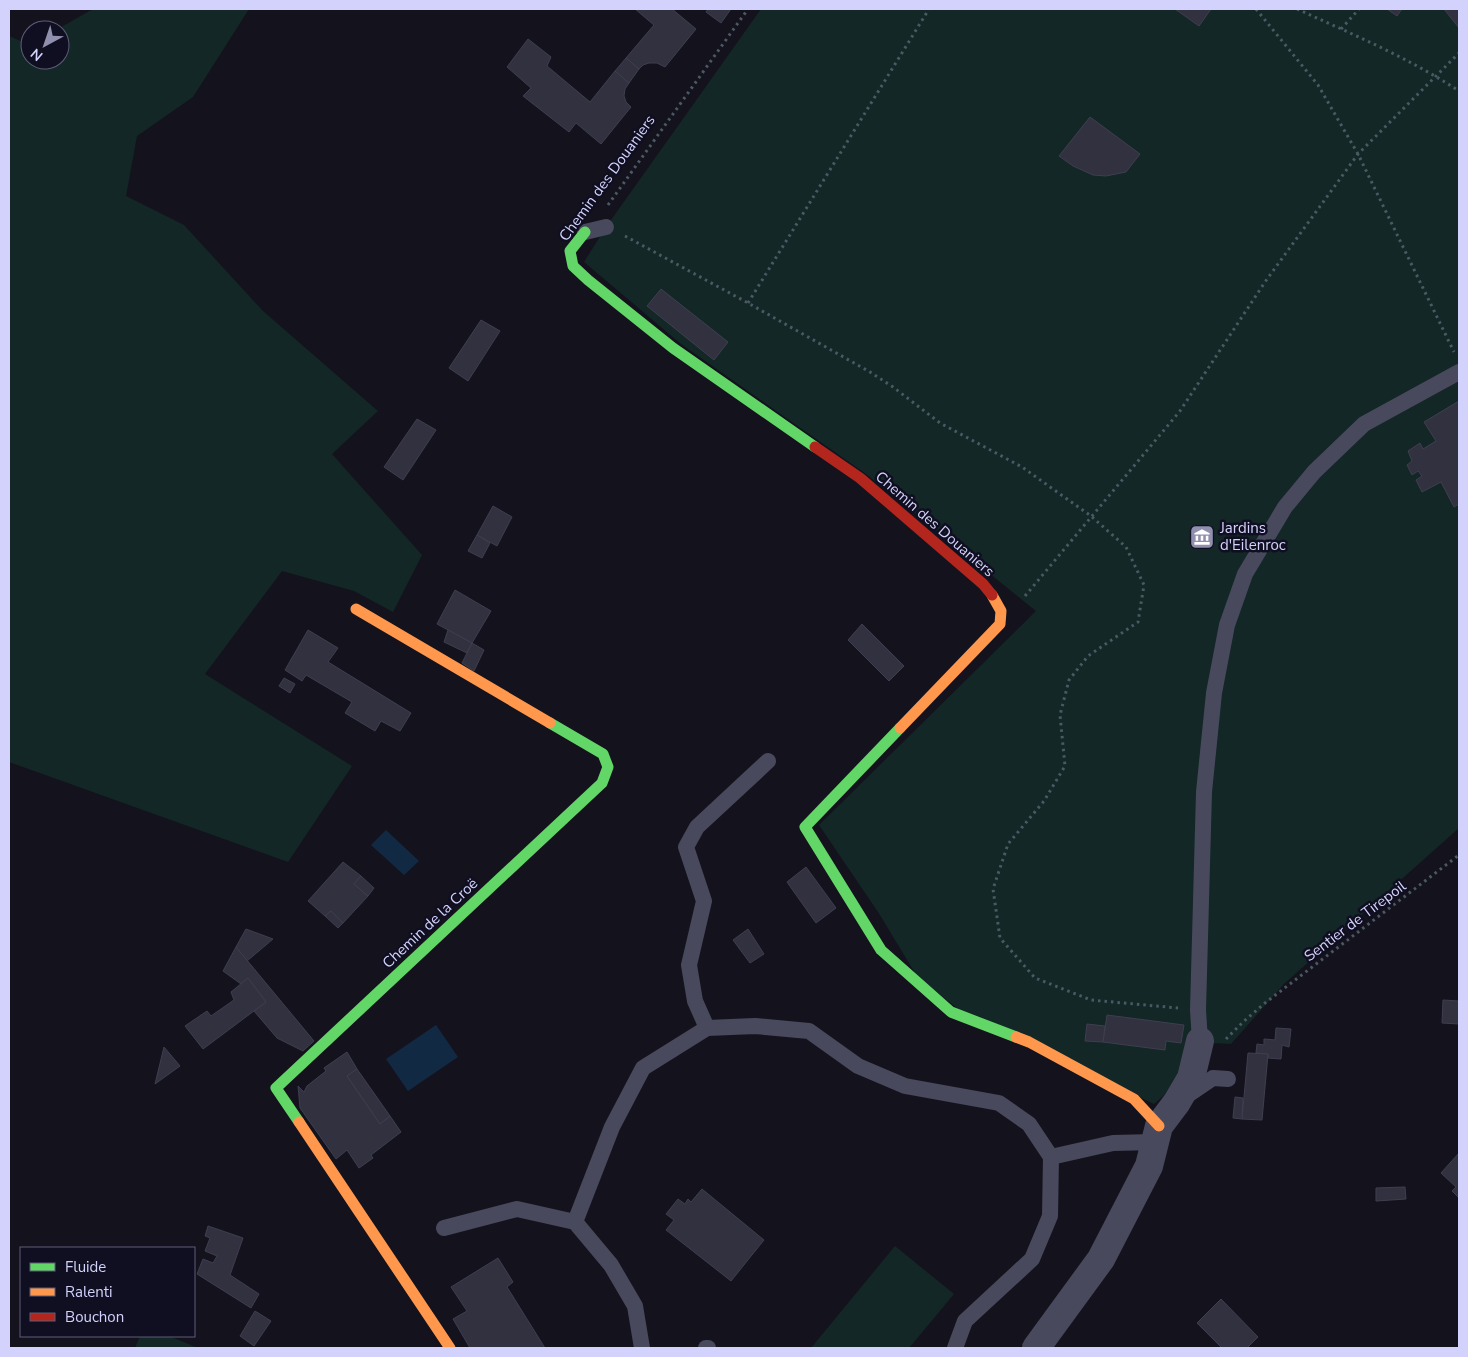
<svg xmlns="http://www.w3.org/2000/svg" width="1468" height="1357" font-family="'Nunito Sans',sans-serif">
	<rect width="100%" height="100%" fill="#14131d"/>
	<g fill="#122726">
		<path d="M93,9H249L193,97L137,136L126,196L184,225L263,311L378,411L332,454L422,555L393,612L354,591L282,571L205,674L352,766L288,862L9,762V36L30,45V60H60V30H56Z"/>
		<path d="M761,9H1459V828L1284,984L1231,1044L1211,1043L1180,1081L1154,1104L965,1014L918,978L880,915L819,825L1036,611L866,474L681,344L584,262L606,227Z"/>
		<path d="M895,1246L954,1294L909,1348H811Z"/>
		<path d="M140,1336H169L198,1348H135Z"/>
	</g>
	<g fill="#122943">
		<path d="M386,830L419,861L404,875L371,845Z"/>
		<path d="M436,1025L458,1057L408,1091L386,1059Z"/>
	</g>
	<g fill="#32313f" stroke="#3f3e50">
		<path d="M635,9H672L696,29L665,67L657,63H649L643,65L639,69L626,58L654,25Z"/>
		<path d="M708,9H731L721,23L706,12Z"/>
		<path d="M1175,9H1211L1199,26Z"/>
		<path d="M1387,9H1402L1397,16Z"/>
		<path d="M1444,9H1459V28Z"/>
		<path d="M528,39L551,57L547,66L590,102L615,71L629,83L625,89L624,96L626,102L631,107L601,144L576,123L569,132L523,96L531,88L507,67Z"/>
		<path d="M626,58L639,69L629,83L615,71Z"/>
		<path d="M1090,117L1140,154L1126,172L1106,176L1093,175L1073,166L1059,156Z"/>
		<path d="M661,289L728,342L714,360L647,306Z"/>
		<path d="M481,320L500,331L468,381L449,368Z"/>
		<path d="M1459,401V504L1454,507L1441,482L1422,492L1416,480L1422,476L1418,471L1412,475L1407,465L1412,461L1408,451L1420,443L1423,449L1436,441L1424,422Z"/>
		<path d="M417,419L436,430L403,480L384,467Z"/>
		<path d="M493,506L512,517L497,546L477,535Z"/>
		<path d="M477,535L490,543L482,558L468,551Z"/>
		<path d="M455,590L491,611L472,643L437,624Z"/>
		<path d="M862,624L904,666L889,681L848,640Z"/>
		<path d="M308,630L338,648L328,662L411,713L400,731L381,721L375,731L345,713L352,702L306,675L302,681L285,670Z"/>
		<path d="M448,630L472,643L467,653L444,642Z"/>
		<path d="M472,643L484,650L474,671L462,663Z"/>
		<path d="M284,678L295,684L290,693L279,686Z"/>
		<path d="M343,862L361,876L354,884L368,896L343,923L331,911L325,916L308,901Z"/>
		<path d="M806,867L836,908L816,923L787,882Z"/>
		<path d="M361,876L374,888L368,896L354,884Z"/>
		<path d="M331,911L343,923L338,928L325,916Z"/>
		<path d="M246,929L273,939L247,961L236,947Z"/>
		<path d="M748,929L764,954L750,963L733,940Z"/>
		<path d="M236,947L314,1041L303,1051L277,1038L254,1011L266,1002L248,978L241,984L223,971Z"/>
		<path d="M248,978L266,1002L203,1049L185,1026L207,1011L211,1016L234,1000L231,992Z"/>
		<path d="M1443,1000L1459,1001V1024L1442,1023Z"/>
		<path d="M1107,1015L1184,1025L1181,1043L1166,1041L1165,1050L1103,1042Z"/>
		<path d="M1087,1024L1105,1026L1103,1042L1085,1041Z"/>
		<path d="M1276,1028L1291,1029L1289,1047L1282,1045L1281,1059L1268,1058V1054L1256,1053L1257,1044L1264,1045V1039L1275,1040Z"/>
		<path d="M164,1047L180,1066L155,1084Z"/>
		<path d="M347,1052L357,1069L347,1076L380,1124L390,1116L401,1132L371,1155L373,1158L359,1168L347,1150L336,1159L300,1108L298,1086L304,1092L307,1086L326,1071L324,1068Z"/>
		<path d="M1248,1053L1268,1054L1262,1120L1242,1119Z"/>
		<path d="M357,1069L390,1116L380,1124L347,1076Z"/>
		<path d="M1235,1097L1243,1098L1242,1119L1233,1118Z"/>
		<path d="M1459,1153V1198L1452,1191L1456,1187L1441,1173Z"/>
		<path d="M1405,1187L1406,1199L1376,1201V1188Z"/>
		<path d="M702,1189L764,1240L731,1281L666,1230L674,1220L666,1214L678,1199L685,1204L688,1199L691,1202Z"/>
		<path d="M208,1226L243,1238L230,1275L259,1294L251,1308L197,1274L203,1259L213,1263L217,1256L205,1251L210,1238L205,1236Z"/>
		<path d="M498,1258L513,1282L507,1287L545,1348H470L453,1319L467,1311L451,1287Z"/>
		<path d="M1221,1299L1258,1337L1247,1348H1222L1197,1323Z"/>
		<path d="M255,1311L271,1321L254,1346L240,1336Z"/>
	</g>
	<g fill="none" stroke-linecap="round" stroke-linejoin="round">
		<g stroke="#4a5963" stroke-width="3" stroke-dasharray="2.5 4" stroke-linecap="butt">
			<path d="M1256,9L1318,85L1358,154L1454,352"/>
			<path d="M1297,9C1352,34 1409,58 1459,91"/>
			<path d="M1341,29L1359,9"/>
			<path d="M608,205L748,9"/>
			<path d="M625,236L748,303L870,372L893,387L940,423L1022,467L1091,516L1126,547L1144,585L1138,622L1088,656L1069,680L1060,715L1065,766L1044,801L1008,844L993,889L1000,938L1035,978L1091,1000L1178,1008"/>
			<path d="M748,303L929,9"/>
			<path d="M1025,596L1180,411L1265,282L1358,154L1459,53"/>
			<path d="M1226,1039L1243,1022L1265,1003L1459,855"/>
		</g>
		<g stroke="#49495d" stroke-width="16">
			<path d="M585,232L606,227"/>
			<path d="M707,1028L695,1001L689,965L704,901L686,847L697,827L768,761"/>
			<path d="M1200,1041L1198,1010L1204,792L1214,693L1227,625L1245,574L1285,507L1314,472L1364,424L1459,372"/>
			<path d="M1185,1097L1213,1078L1228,1079"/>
			<path d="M1051,1157L1113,1143L1154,1142"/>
			<path d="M575,1222L612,1127L643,1068L707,1028L755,1026L809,1031L858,1066L905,1086L999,1103L1029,1124L1051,1157L1050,1216L1032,1259L965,1321L955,1348"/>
			<path d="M444,1228L517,1209L575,1222L611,1265L635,1306L642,1348"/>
			<path d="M706,1348H708"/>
		</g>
		<path stroke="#49495d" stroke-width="28" d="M1036,1348L1101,1259L1149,1166L1159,1126L1177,1102L1191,1078L1200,1041"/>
		<g stroke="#63d668" stroke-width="11">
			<path d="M585,232L570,251L573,266L588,280L673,348L815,447"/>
			<path d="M900,728L805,827L881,950L951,1012L1016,1037"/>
			<path d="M299,1122L276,1088L602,783L608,767L603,754L550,723"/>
		</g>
		<g stroke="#ff974d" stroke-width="11">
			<path d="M356,609L550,723"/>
			<path d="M900,728L1000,624L1001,611L992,595"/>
			<path d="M1016,1037L1029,1042L1134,1099L1159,1126"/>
			<path d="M299,1122L450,1348"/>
		</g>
		<path stroke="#b3261e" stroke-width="11" d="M815,447L860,478L983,584L992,595"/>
	</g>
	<defs>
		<symbol id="museum-square" viewBox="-11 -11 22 22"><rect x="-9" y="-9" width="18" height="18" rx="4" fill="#908fae" stroke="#100f21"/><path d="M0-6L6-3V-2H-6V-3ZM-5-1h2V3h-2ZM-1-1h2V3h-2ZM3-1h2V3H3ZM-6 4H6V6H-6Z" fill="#fff"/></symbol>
	</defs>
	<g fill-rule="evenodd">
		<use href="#museum-square" x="1188" y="523" width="28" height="28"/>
	</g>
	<g text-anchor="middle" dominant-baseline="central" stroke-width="5" stroke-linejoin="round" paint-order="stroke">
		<g font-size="15" fill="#d3d2fc" stroke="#100f21">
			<text transform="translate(607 178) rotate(-54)">Chemin des Douaniers</text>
			<text transform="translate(935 524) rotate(41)">Chemin des Douaniers</text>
			<text transform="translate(1355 921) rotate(-37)">Sentier de Tirepoil</text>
			<text transform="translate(430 923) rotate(-43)">Chemin de la Croë</text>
		</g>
		<g font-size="15" fill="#d3d2fc" stroke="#100f21" text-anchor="start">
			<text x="1220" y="528">Jardins<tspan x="1220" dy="17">d'Eilenroc</tspan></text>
		</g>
	</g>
	<rect width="1468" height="1357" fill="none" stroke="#d3d2fc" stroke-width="20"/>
	<rect x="20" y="1247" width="175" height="90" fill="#100f21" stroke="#5e5d79"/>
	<rect x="30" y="1263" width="25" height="8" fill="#63d668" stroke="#5e5d79"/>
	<text x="65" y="1272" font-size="15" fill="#d3d2fc">Fluide</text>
	<rect x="30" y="1288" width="25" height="8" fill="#ff974d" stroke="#5e5d79"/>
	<text x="65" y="1297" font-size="15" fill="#d3d2fc">Ralenti</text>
	<rect x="30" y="1313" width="25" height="8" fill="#b3261e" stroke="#5e5d79"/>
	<text x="65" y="1322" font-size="15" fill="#d3d2fc">Bouchon</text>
	<g transform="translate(45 45) rotate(220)"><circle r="24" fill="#100f21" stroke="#5e5d79"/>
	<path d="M0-4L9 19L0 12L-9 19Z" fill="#908fae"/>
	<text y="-8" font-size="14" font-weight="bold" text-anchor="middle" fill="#d3d2fc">N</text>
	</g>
</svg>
